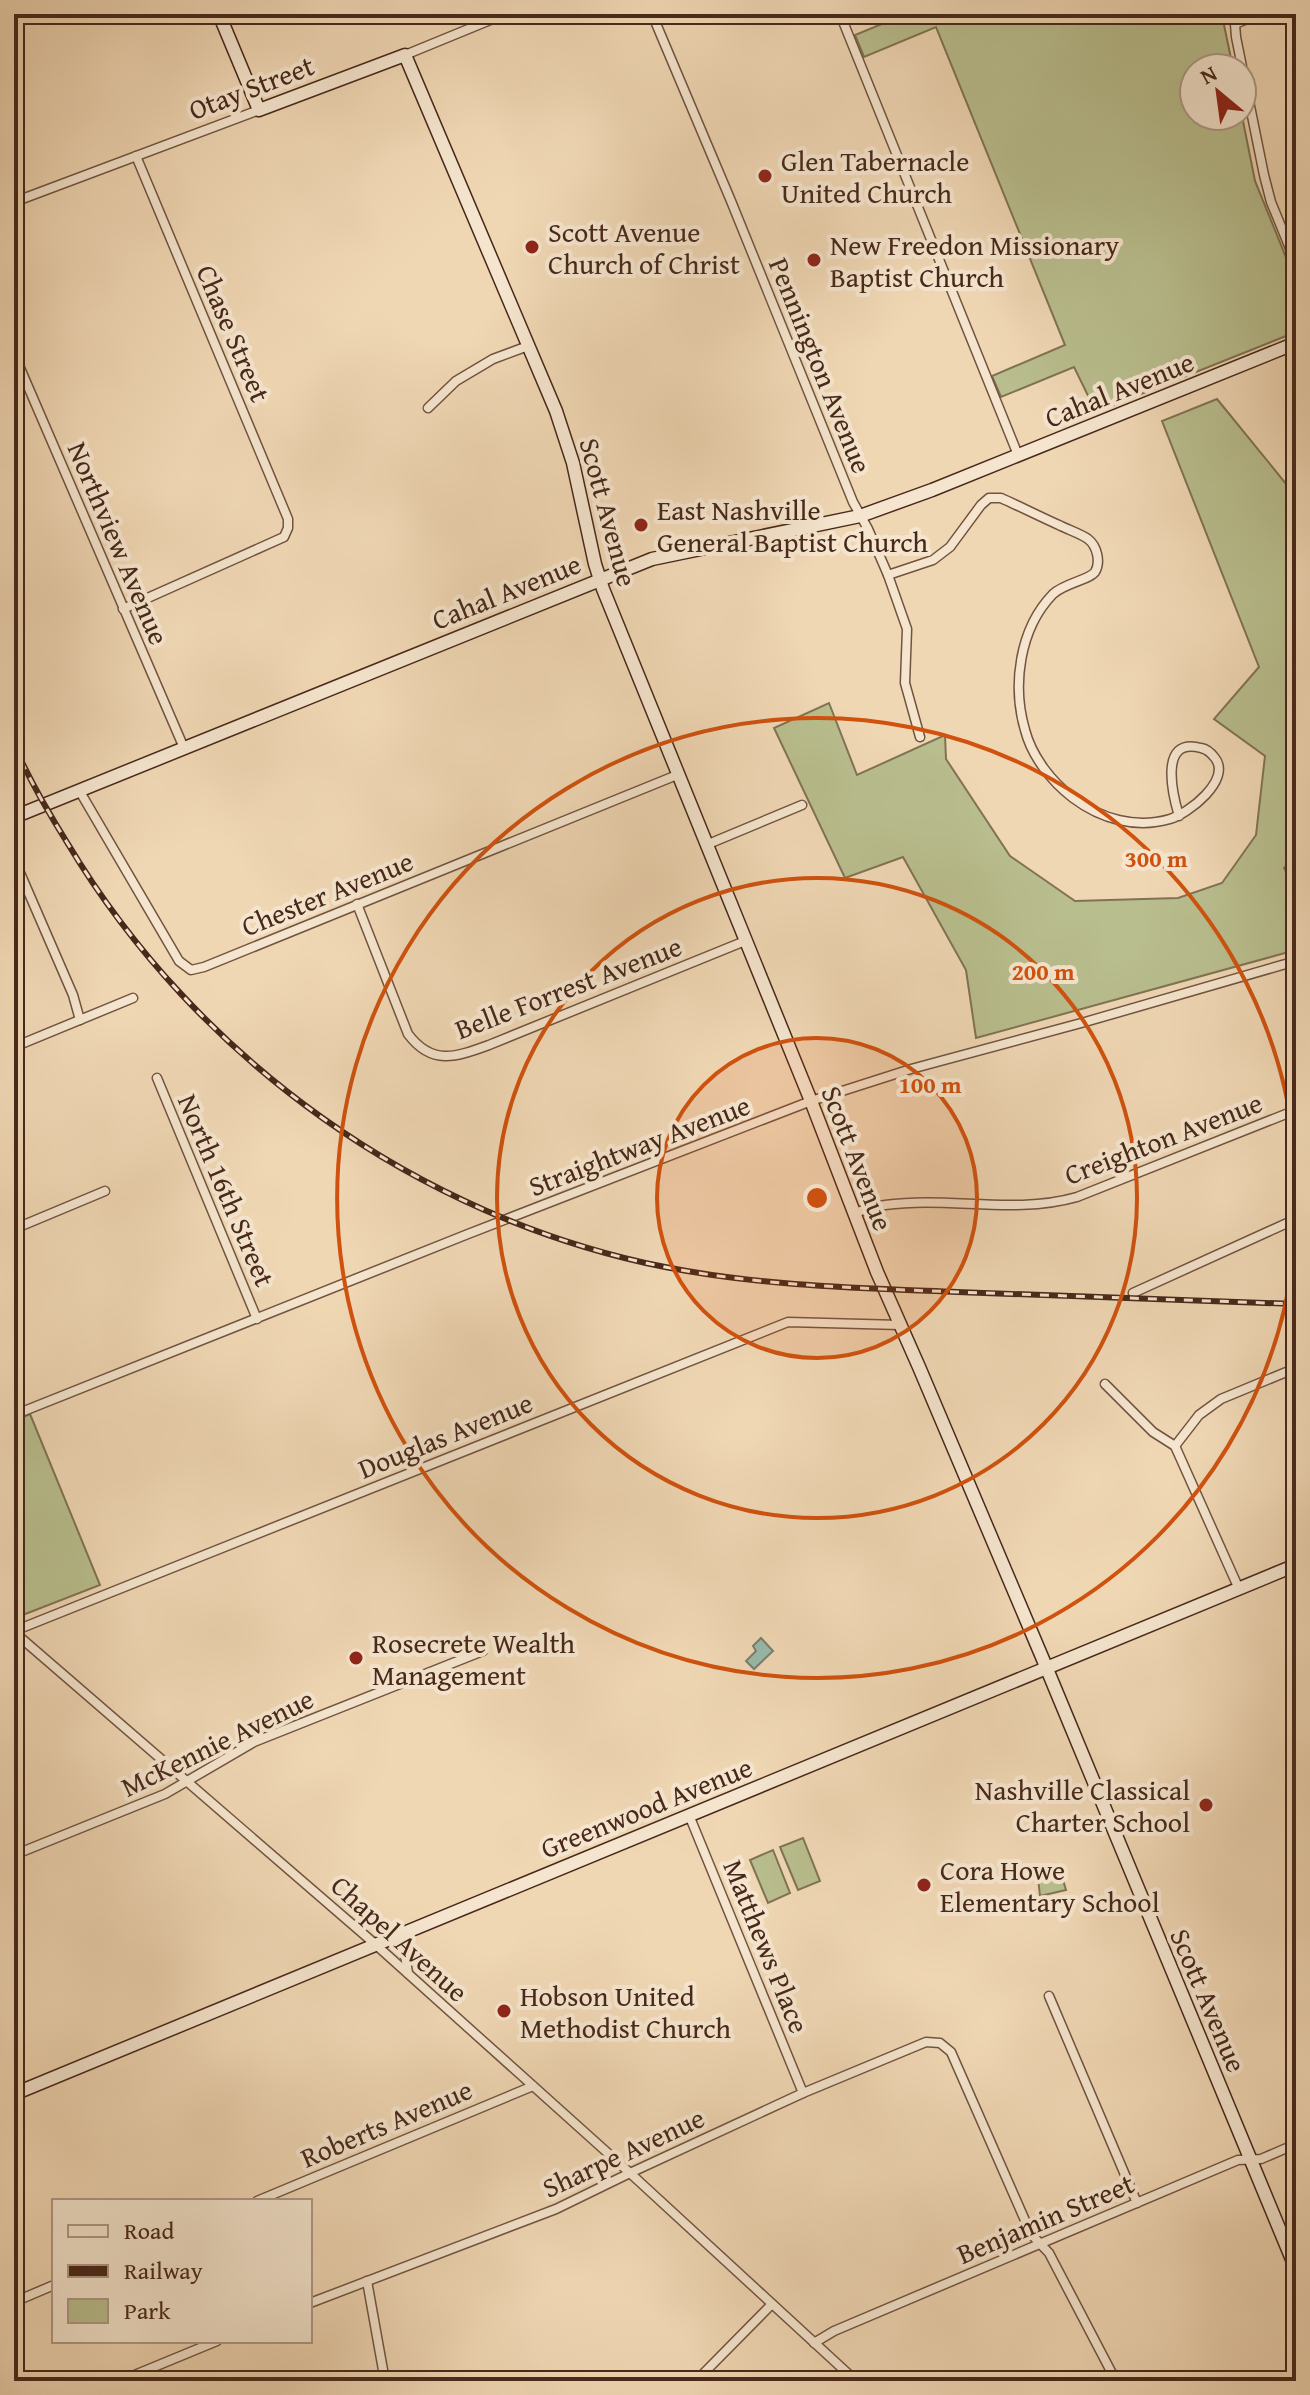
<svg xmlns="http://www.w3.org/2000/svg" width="1310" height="2395" font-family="'Gentium Book Plus',serif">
	<rect width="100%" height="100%" fill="#f0d7b4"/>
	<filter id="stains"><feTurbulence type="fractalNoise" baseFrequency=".0025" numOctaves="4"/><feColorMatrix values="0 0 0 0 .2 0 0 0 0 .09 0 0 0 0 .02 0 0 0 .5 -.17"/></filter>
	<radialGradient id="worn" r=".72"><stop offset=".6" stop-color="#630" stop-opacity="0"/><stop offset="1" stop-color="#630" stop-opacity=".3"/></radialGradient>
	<g fill="#b9be8e" stroke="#807354" stroke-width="2">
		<path d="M906,14H1237L1223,20L1233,68H1194V116H1242L1255,181L1296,282V332L1096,412L1074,367L1001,397L992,376L1065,345L936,27L864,57L855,35Z"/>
		<path d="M1217,399L1296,496V858L1284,868L1296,888V950L976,1038L966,970L903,857L845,878L774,728L829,703L857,775L945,735L946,759L1010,856L1075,901L1178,898L1222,883L1256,835L1265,756L1214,719L1259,667L1162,421Z"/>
		<path d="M30,1414L100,1585L15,1618L14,1421Z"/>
		<path d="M803,1838L820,1881L798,1890L780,1847Z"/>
		<path d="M773,1850L790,1893L768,1903L750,1860Z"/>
		<path d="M1061,1873L1066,1890L1040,1896L1038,1878Z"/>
	</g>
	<path fill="#9abaac" stroke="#798072" stroke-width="2" d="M761,1638L773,1651L754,1669L746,1661L756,1651L753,1646Z"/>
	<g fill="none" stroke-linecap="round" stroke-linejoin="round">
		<defs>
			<g id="street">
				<path d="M652,14L731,201L853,502L868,529L888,575L907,629L905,683L920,737"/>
				<path d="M840,14L1018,455"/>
				<path d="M1260,14L1235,24L1236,37L1264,175L1271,202L1296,263"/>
				<path d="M405,55L505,14"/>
				<path d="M14,202L259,110"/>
				<path d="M14,354L184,748"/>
				<path d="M428,408L456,381L493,359L528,346"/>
				<path d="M888,575L933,560L950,547L981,505L989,498H1001C1021,507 1041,517 1061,526C1069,530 1081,534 1088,539C1097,546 1101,562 1095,572C1089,580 1065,583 1053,594C1019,629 1012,686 1025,730C1032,757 1052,782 1073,798C1101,819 1136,829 1170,819C1188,814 1232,780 1215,758C1212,754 1207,749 1201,748C1158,736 1173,796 1179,816"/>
				<path d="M123,609L284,537L288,528V519L136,156"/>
				<path d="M79,790L179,961L191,970L204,967L677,775"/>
				<path d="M706,845L802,805"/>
				<path d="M14,859L73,995L80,1020"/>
				<path d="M357,904L408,1034C432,1066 456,1057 489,1045L745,941"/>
				<path d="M14,1047L133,998"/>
				<path d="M157,1078L257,1319"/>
				<path d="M854,1213C864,1210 875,1206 885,1205C949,1196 1014,1215 1077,1197L1296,1110"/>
				<path d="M14,1229L105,1191"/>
				<path d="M1133,1293L1296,1219"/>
				<path d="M1105,1384L1153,1432L1175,1446L1239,1589"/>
				<path d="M14,1415L468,1234L811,1101L911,1069L1085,1022L1296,961"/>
				<path d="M1175,1446L1199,1415L1221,1399L1296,1368"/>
				<path d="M14,1631L788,1322L900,1325"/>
				<path d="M14,1632L375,1944L630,2173L856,2381"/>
				<path d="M689,1815L803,2093"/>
				<path d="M14,1855L165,1794L254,1742L483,1651"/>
				<path d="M408,1973L404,1949L413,1929"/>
				<path d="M1049,1996L1137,2203"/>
				<path d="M257,2201L533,2086"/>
				<path d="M367,2281L385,2381"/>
				<path d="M14,2302L54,2285"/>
				<path d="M310,2303L556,2209L630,2173L803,2093L926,2042L940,2043L951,2052L1031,2234L1049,2253L1116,2381"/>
				<path d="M814,2343L834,2331L1238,2160L1261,2159L1296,2144"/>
				<path d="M120,2381L217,2341"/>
				<path d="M696,2381L772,2304"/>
			</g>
			<g id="secondary">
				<path d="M219,14L259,110L405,55L556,411L573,463L595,564L603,589L811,1101L877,1272L919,1367L1042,1657L1296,2269"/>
				<path d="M14,817L652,559L860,516L932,490L1296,343"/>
				<path d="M14,2094L1296,1565"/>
			</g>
		</defs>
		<use href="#street" stroke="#715440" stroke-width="11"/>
		<use href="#secondary" stroke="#47281a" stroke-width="15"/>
		<use href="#street" stroke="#f5e5ce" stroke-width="8"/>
		<use href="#secondary" stroke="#f5e5ce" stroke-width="12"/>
		<defs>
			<path id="rail" d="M14,745C29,779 48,812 68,844C197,1059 418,1218 665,1267C761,1286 859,1288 957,1292C1070,1296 1183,1300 1296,1304"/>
		</defs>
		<use href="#rail" stroke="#47281a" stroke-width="6"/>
		<use href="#rail" stroke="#f5e5ce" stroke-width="3" stroke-dasharray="9" stroke-linecap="butt"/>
	</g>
	<circle cx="817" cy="1198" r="160" fill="#d0520e" fill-opacity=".12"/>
	<g fill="none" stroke="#d0520e" stroke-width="4">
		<circle cx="817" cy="1198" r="160"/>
		<circle cx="817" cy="1198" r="320"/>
		<path d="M1296 1231A480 480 0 1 1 1296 1165"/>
	</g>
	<g fill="#8f2418" stroke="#f5e5ce" stroke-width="3">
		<circle cx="765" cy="176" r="8"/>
		<circle cx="532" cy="247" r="8"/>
		<circle cx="814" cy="260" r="8"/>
		<circle cx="641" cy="525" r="8"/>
		<circle cx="356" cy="1658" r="8"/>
		<circle cx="1206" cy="1805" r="8"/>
		<circle cx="924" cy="1885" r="8"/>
		<circle cx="504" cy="2011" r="8"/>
	</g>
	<g text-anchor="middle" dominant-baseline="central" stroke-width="8" stroke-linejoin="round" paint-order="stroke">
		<g font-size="28" fill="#47281a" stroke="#f5e5ce">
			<text transform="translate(251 87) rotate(-21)">Otay Street</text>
			<text transform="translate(234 333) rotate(67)">Chase Street</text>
			<text transform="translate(821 365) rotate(68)">Pennington Avenue</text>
			<text transform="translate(1119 389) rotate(-22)">Cahal Avenue</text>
			<text transform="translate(609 512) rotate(75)">Scott Avenue</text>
			<text transform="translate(119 543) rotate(67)">Northview Avenue</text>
			<text transform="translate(506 591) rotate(-22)">Cahal Avenue</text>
			<text transform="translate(327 893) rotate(-22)">Chester Avenue</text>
			<text transform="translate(568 987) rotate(-21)">Belle Forrest Avenue</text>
			<text transform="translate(1163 1138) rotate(-21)">Creighton Avenue</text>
			<text transform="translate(639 1145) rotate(-21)">Straightway Avenue</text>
			<text transform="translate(858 1158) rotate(69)">Scott Avenue</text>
			<text transform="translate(227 1190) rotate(67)">North 16th Street</text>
			<text transform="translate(445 1435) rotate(-22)">Douglas Avenue</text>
			<text transform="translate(217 1742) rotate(-26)">McKennie Avenue</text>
			<text transform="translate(646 1807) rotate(-22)">Greenwood Avenue</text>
			<text transform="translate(400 1938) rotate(42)">Chapel Avenue</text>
			<text transform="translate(767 1946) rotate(68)">Matthews Place</text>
			<text transform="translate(1209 2000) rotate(67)">Scott Avenue</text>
			<text transform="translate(386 2123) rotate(-23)">Roberts Avenue</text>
			<text transform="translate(623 2152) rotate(-25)">Sharpe Avenue</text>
			<text transform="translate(1045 2218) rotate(-23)">Benjamin Street</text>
		</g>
		<g font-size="28" fill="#47281a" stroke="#f5e5ce" text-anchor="start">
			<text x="781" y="160">Glen Tabernacle<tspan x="781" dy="32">United Church</tspan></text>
			<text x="548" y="231">Scott Avenue<tspan x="548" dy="32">Church of Christ</tspan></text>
			<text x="830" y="244">New Freedon Missionary<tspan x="830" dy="32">Baptist Church</tspan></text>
			<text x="657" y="509">East Nashville<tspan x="657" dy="32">General Baptist Church</tspan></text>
			<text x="372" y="1642">Rosecrete Wealth<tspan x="372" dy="32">Management</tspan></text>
			<text x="1190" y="1789" text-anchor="end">Nashville Classical<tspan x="1190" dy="32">Charter School</tspan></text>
			<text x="940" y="1869">Cora Howe<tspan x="940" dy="32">Elementary School</tspan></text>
			<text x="520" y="1995">Hobson United<tspan x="520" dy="32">Methodist Church</tspan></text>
		</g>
	</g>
	<circle cx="817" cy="1198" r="12" fill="#d0520e" stroke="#f5e5ce" stroke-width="4"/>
	<g font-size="24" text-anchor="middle" font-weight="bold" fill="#d0520e" stroke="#f5e5ce" stroke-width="8" stroke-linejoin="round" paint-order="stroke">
		<text x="1156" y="867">300 m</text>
		<text x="1043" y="980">200 m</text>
		<text x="930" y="1093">100 m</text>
	</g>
	<rect width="1310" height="2395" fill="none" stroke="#f0d7b4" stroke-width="48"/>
	<rect x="16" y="16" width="1278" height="2363" fill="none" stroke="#47281a" stroke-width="4"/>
	<rect x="24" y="24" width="1262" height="2347" fill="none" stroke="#47281a" stroke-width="2"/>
	<rect x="52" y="2199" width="260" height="144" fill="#f5e5ce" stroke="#af9986" stroke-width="2"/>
	<rect x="68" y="2225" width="40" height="12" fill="#f5e5ce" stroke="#af9986" stroke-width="2"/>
	<text x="124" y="2239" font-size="24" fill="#47281a">Road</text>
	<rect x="68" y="2265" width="40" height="12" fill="#47281a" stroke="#af9986" stroke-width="2"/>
	<text x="124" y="2279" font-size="24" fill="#47281a">Railway</text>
	<rect x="68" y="2299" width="40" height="24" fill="#b9be8e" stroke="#af9986" stroke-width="2"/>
	<text x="124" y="2319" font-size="24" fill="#47281a">Park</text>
	<g transform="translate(1218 92) rotate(331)"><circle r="38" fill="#f5e5ce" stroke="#af9986" stroke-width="2"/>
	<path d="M0-6L14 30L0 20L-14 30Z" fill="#8f2418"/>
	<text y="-12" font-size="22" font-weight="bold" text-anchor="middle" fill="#47281a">N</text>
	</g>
	<rect width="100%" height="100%" filter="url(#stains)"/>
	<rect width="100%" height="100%" fill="url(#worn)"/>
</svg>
